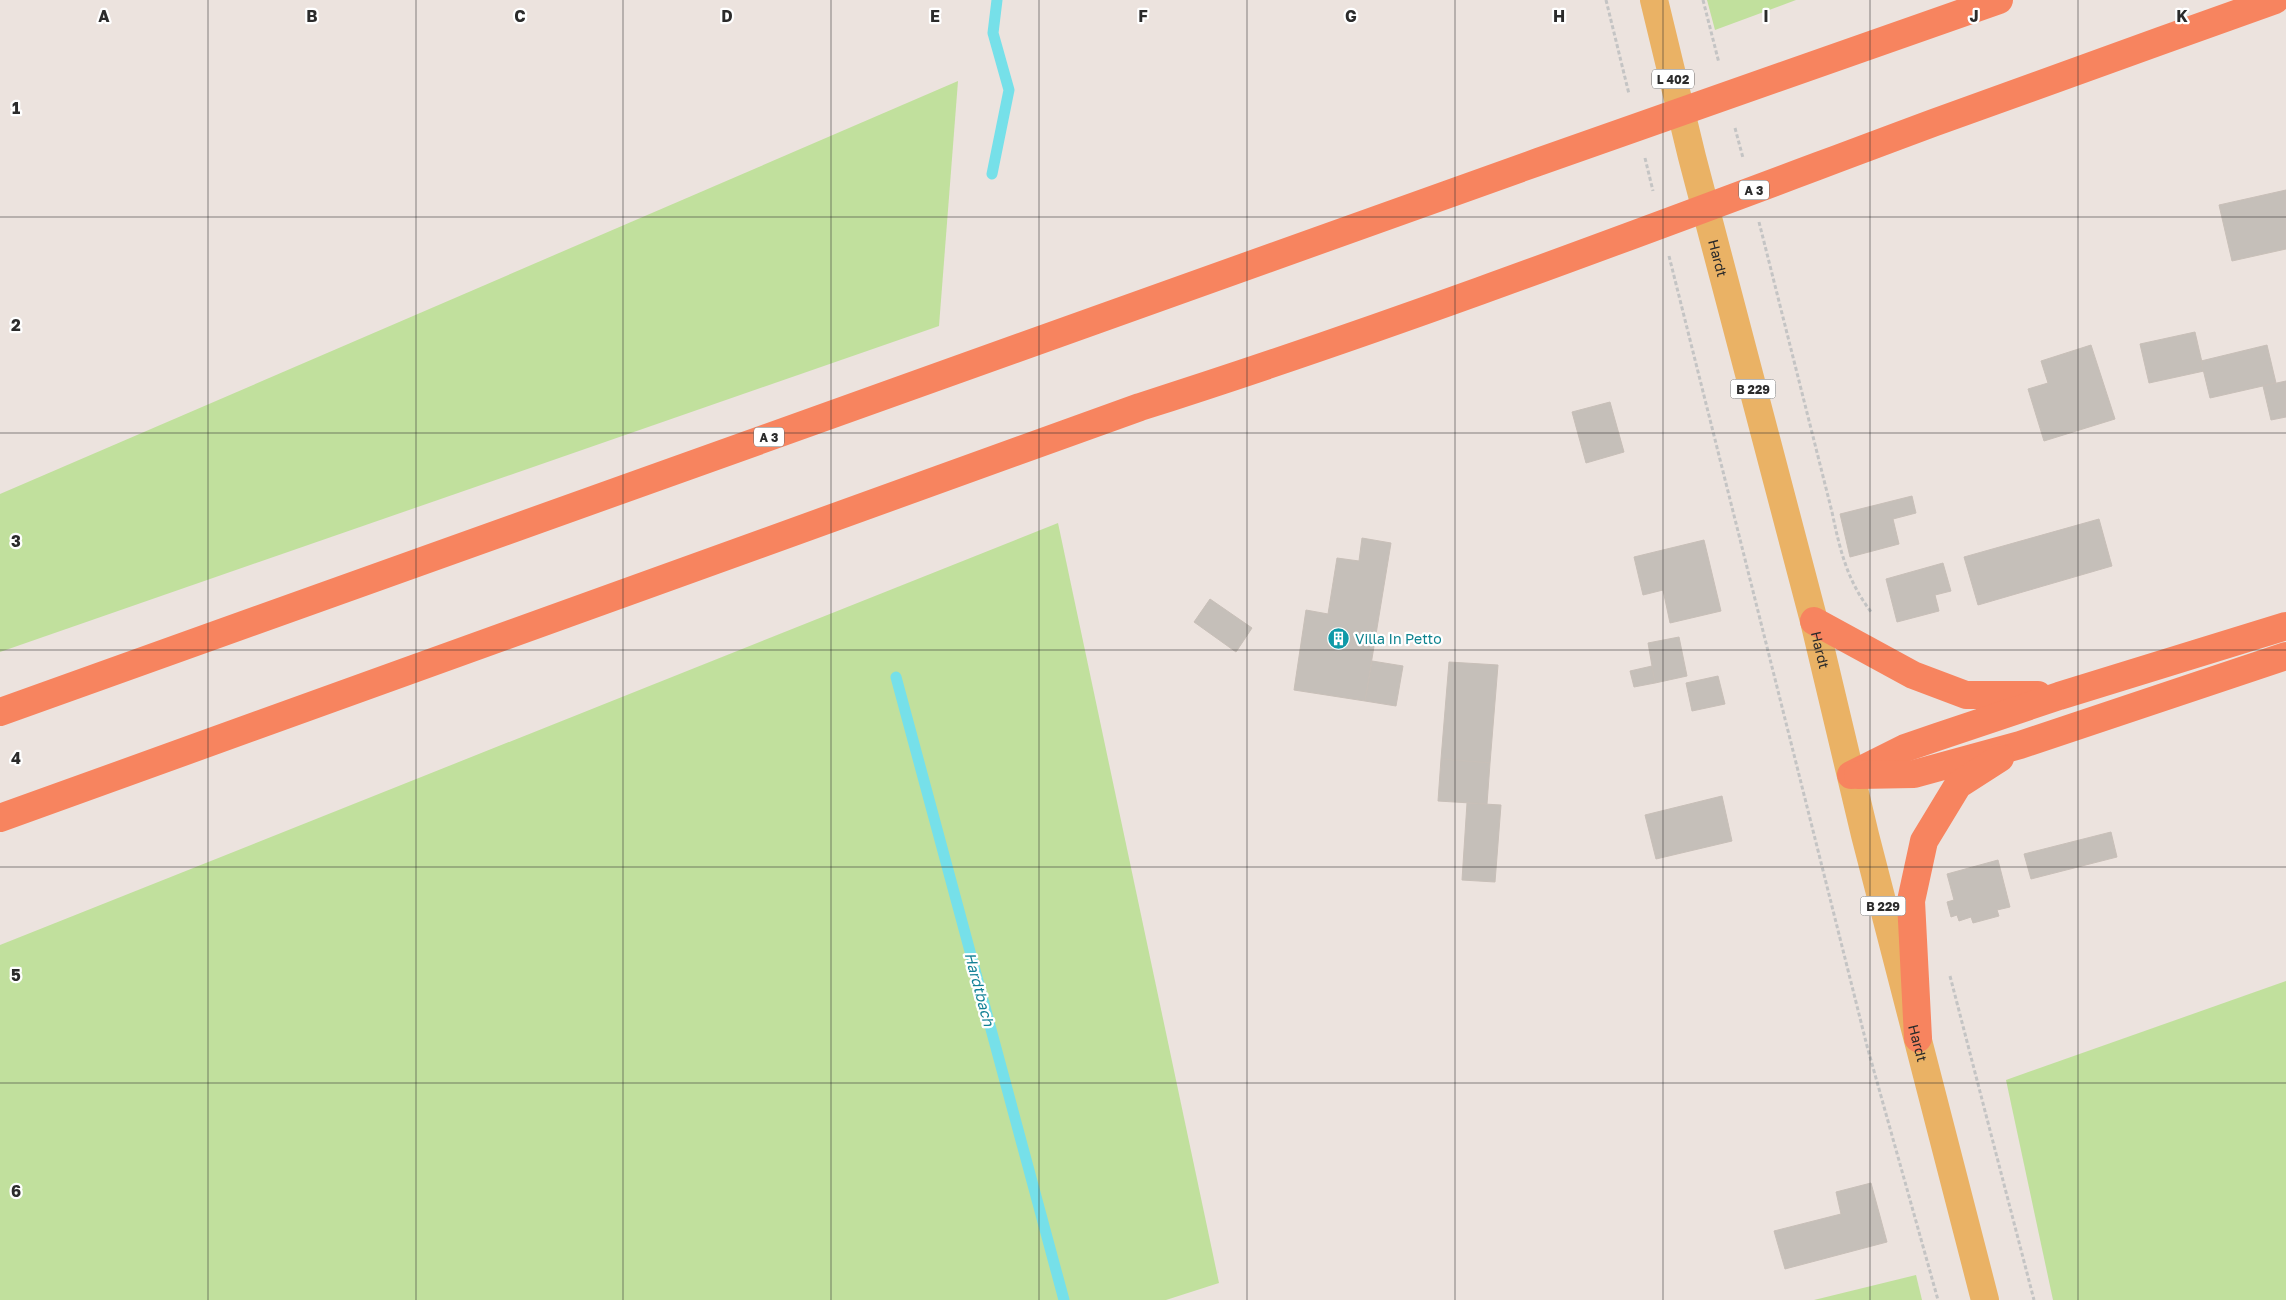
<svg xmlns="http://www.w3.org/2000/svg" width="2286" height="1300" font-family="'Golos Text',sans-serif">
	<rect width="100%" height="100%" fill="#ece3de"/>
	<g fill="#c1e09d">
		<path d="M1707,0H1796L1715,30Z"/>
		<path d="M958,81L939,326L0,652V494Z"/>
		<path d="M1058,523L1219,1283L1166,1300H0V945Z"/>
		<path d="M2286,981V1300H2053L2006,1080Z"/>
		<path d="M1916,1275L1922,1300H1814Z"/>
	</g>
	<g fill="none" stroke-linecap="round" stroke-linejoin="round">
		<g stroke="#76e0e9" stroke-width="11">
			<path d="M992,174L1009,90L993,33L997,0"/>
			<path d="M896,677L1064,1300"/>
		</g>
	</g>
	<g fill="#c5bfb9" stroke="#c8bfb8">
		<path d="M2286,190V249L2232,261L2219,205Z"/>
		<path d="M2195,332L2204,371L2149,383L2140,344Z"/>
		<path d="M2091,345L2115,419L2044,441L2028,389L2048,383L2041,361Z"/>
		<path d="M2267,345L2276,383L2210,398L2201,361Z"/>
		<path d="M2286,381V417L2271,420L2263,386Z"/>
		<path d="M1610,402L1624,452L1586,463L1572,412Z"/>
		<path d="M1912,496L1916,513L1893,519L1899,544L1850,557L1840,514Z"/>
		<path d="M2099,519L2112,566L1978,605L1964,557Z"/>
		<path d="M1362,538L1391,543L1365,701L1294,690L1306,610L1328,614L1337,558L1359,561Z"/>
		<path d="M1704,540L1721,611L1670,623L1663,590L1643,595L1634,557Z"/>
		<path d="M1943,563L1951,591L1935,595L1939,611L1897,622L1886,579Z"/>
		<path d="M1210,599L1252,628L1236,652L1194,622Z"/>
		<path d="M1679,637L1687,676L1655,683L1648,643Z"/>
		<path d="M1372,661L1403,666L1396,706L1365,701Z"/>
		<path d="M1449,662L1498,665L1490,763L1441,759Z"/>
		<path d="M1652,666L1655,683L1634,687L1630,671Z"/>
		<path d="M1718,676L1725,704L1692,711L1686,683Z"/>
		<path d="M1441,759L1490,763L1487,804L1438,801Z"/>
		<path d="M1722,796L1732,841L1656,859L1645,815Z"/>
		<path d="M1467,803L1501,805L1495,882L1462,880Z"/>
		<path d="M2111,832L2117,857L2031,879L2024,854Z"/>
		<path d="M1998,860L2010,907L1997,910L1999,916L1973,923L1971,917L1959,921L1957,915L1951,917L1947,902L1954,900L1947,874Z"/>
		<path d="M1871,1183L1887,1242L1785,1269L1774,1231L1841,1214L1836,1192Z"/>
	</g>
	<g fill="none" stroke-linecap="round" stroke-linejoin="round">
		<g stroke="#c4c4c4" stroke-width="3" stroke-dasharray="4 2.5" stroke-linecap="butt">
			<path d="M1606,0L1629,94"/>
			<path d="M1703,0L1719,63"/>
			<path d="M1735,128L1743,158"/>
			<path d="M1645,158L1653,191"/>
			<path d="M1759,222L1832,512C1840,550 1847,581 1872,613"/>
			<path d="M1669,256L1867,1046L1938,1300"/>
			<path d="M1950,976L2034,1300"/>
		</g>
		<path stroke="#eab265" stroke-width="28" id="s1" d="M1654,0L1692,157L1814,621L1865,835L1985,1300"/>
		<g stroke="#f7845f" stroke-width="28">
			<path d="M1814,621L1913,675L1966,695H2038"/>
			<path d="M0,712L1538,162L1999,0"/>
			<path d="M1851,775L1905,748L1937,737L2059,696L2286,626"/>
			<path d="M1858,775L1914,774L2020,745L2286,656"/>
			<path d="M0,818L1140,407C1407,322 1670,221 1933,123C2047,81 2161,41 2275,0"/>
			<path d="M1918,1038L1911,901L1924,841L1958,785L2000,758"/>
		</g>
	</g>
	<path fill="none" stroke="#2b2b2b" stroke-width="1" stroke-opacity="0.55" d="M208,0V1300M416,0V1300M623,0V1300M831,0V1300M1039,0V1300M1247,0V1300M1455,0V1300M1663,0V1300M1870,0V1300M2078,0V1300M0,217H2286M0,433H2286M0,650H2286M0,867H2286M0,1083H2286"/>
	<defs>
		<symbol id="building-disc" viewBox="-11 -11 22 22"><circle r="9.5" fill="#0f9aa8" stroke="#fff"/><path d="M-4-6H4V6H1V3H-1V6H-4ZM-2.5-4.3h1.7v1.8h-1.7ZM.8-4.3h1.7v1.8H.8ZM-2.5-1h1.7V.8h-1.7ZM.8-1h1.7V.8H.8Z" fill="#fff"/></symbol>
	</defs>
	<g fill-rule="evenodd">
		<use href="#building-disc" x="1326" y="626" width="25" height="25"/>
	</g>
	<g text-anchor="middle" dominant-baseline="central" stroke-width="4.5" stroke-linejoin="round" paint-order="stroke">
		<g fill="#fff" stroke="#6b6b6b" stroke-width="1">
			<rect x="1652" y="69.5" width="42" height="19" rx="4"/>
			<rect x="1739" y="180.5" width="30" height="19" rx="4"/>
			<rect x="1730.5" y="379.5" width="45" height="19" rx="4"/>
			<rect x="754" y="427.5" width="30" height="19" rx="4"/>
			<rect x="1860.5" y="896.5" width="45" height="19" rx="4"/>
		</g>
		<g font-size="12" font-weight="bold" fill="#2b2b2b">
			<text x="1673" y="79">L 402</text>
			<text x="1754" y="190">A 3</text>
			<text x="1753" y="389">B 229</text>
			<text x="769" y="437">A 3</text>
			<text x="1883" y="906">B 229</text>
		</g>
		<g font-size="14" fill="#2b2b2b" stroke="#fff">
			<text stroke="none"><textPath href="#s1" startOffset="266">Hardt</textPath></text>
			<text stroke="none"><textPath href="#s1" startOffset="671">Hardt</textPath></text>
			<text stroke="none"><textPath href="#s1" startOffset="1076">Hardt</textPath></text>
		</g>
		<g font-size="14" fill="#0d838f" stroke="#fff" text-anchor="start">
			<text x="1355" y="638">Villa In Petto</text>
		</g>
		<g font-size="15" font-style="italic" fill="#148296" stroke="#fff">
			<text transform="translate(980 989) rotate(75)">Hardtbach</text>
		</g>
	</g>
	<g font-size="16" text-anchor="middle" font-weight="bold" fill="#2b2b2b" stroke="#fff" stroke-width="4.5" stroke-linejoin="round" paint-order="stroke">
		<text x="104" y="22">A</text>
		<text x="312" y="22">B</text>
		<text x="520" y="22">C</text>
		<text x="727" y="22">D</text>
		<text x="935" y="22">E</text>
		<text x="1143" y="22">F</text>
		<text x="1351" y="22">G</text>
		<text x="1559" y="22">H</text>
		<text x="1766" y="22">I</text>
		<text x="1974" y="22">J</text>
		<text x="2182" y="22">K</text>
		<text x="16" y="114">1</text>
		<text x="16" y="331">2</text>
		<text x="16" y="547">3</text>
		<text x="16" y="764">4</text>
		<text x="16" y="981">5</text>
		<text x="16" y="1197">6</text>
	</g>
</svg>
